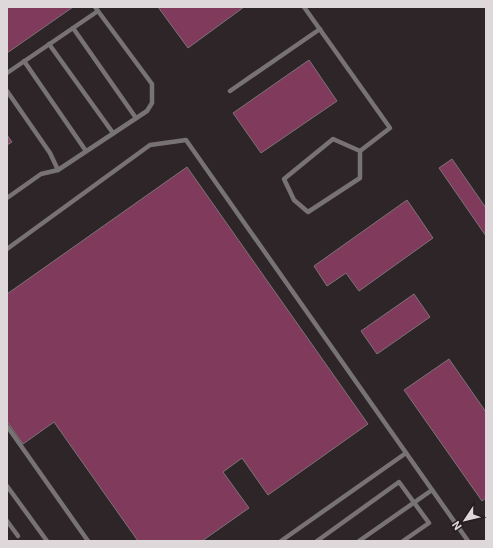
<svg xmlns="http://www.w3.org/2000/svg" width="493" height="548" font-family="Roboto,sans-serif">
	<rect width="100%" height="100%" fill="#2e2529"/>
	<g fill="#803b5c" stroke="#7d7276">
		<path d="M7,7H73L7,53Z"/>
		<path d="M158,7H244L188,48Z"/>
		<path d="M309,60L337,101L261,153L233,113Z"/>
		<path d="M7,135L12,142L7,145Z"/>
		<path d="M452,159L486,208V236L439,168Z"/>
		<path d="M187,167L368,424L268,495L242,458L223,472L249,508L202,541H138L54,422L23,444L7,421V294Z"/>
		<path d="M407,200L433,238L359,291L346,273L327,286L314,266Z"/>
		<path d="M414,294L430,317L377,354L361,331Z"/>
		<path d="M449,359L486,412V498L482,501L404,390Z"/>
	</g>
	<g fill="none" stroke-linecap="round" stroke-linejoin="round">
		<g stroke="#777274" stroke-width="4.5">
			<path d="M304,7L390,128L360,151"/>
			<path d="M73,28L136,118"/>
			<path d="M49,44L113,133"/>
			<path d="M24,61L86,151"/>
			<path d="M7,73L98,11"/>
			<path d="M7,91L50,153L58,170"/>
			<path d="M230,91L320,29"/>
			<path d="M333,139L360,151V178L308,212L294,200L284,179Z"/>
			<path d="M7,198L41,174L58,170L147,111L152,103V84L95,7"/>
			<path d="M7,249L150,145L186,140L468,541"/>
			<path d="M7,426L88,541"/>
			<path d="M7,486L47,541"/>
			<path d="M7,521L18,536"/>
			<path d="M281,541L406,453"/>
			<path d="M317,541L399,482L429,523L403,541"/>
			<path d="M359,541L432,490"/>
		</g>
	</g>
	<rect width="493" height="548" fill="none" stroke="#ded8da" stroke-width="16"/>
	<g transform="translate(465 520) rotate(235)" stroke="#241c1f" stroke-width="3" paint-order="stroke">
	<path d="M0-3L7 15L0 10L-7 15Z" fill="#ded8da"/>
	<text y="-6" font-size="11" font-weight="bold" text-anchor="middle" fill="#ded8da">N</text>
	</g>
</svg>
